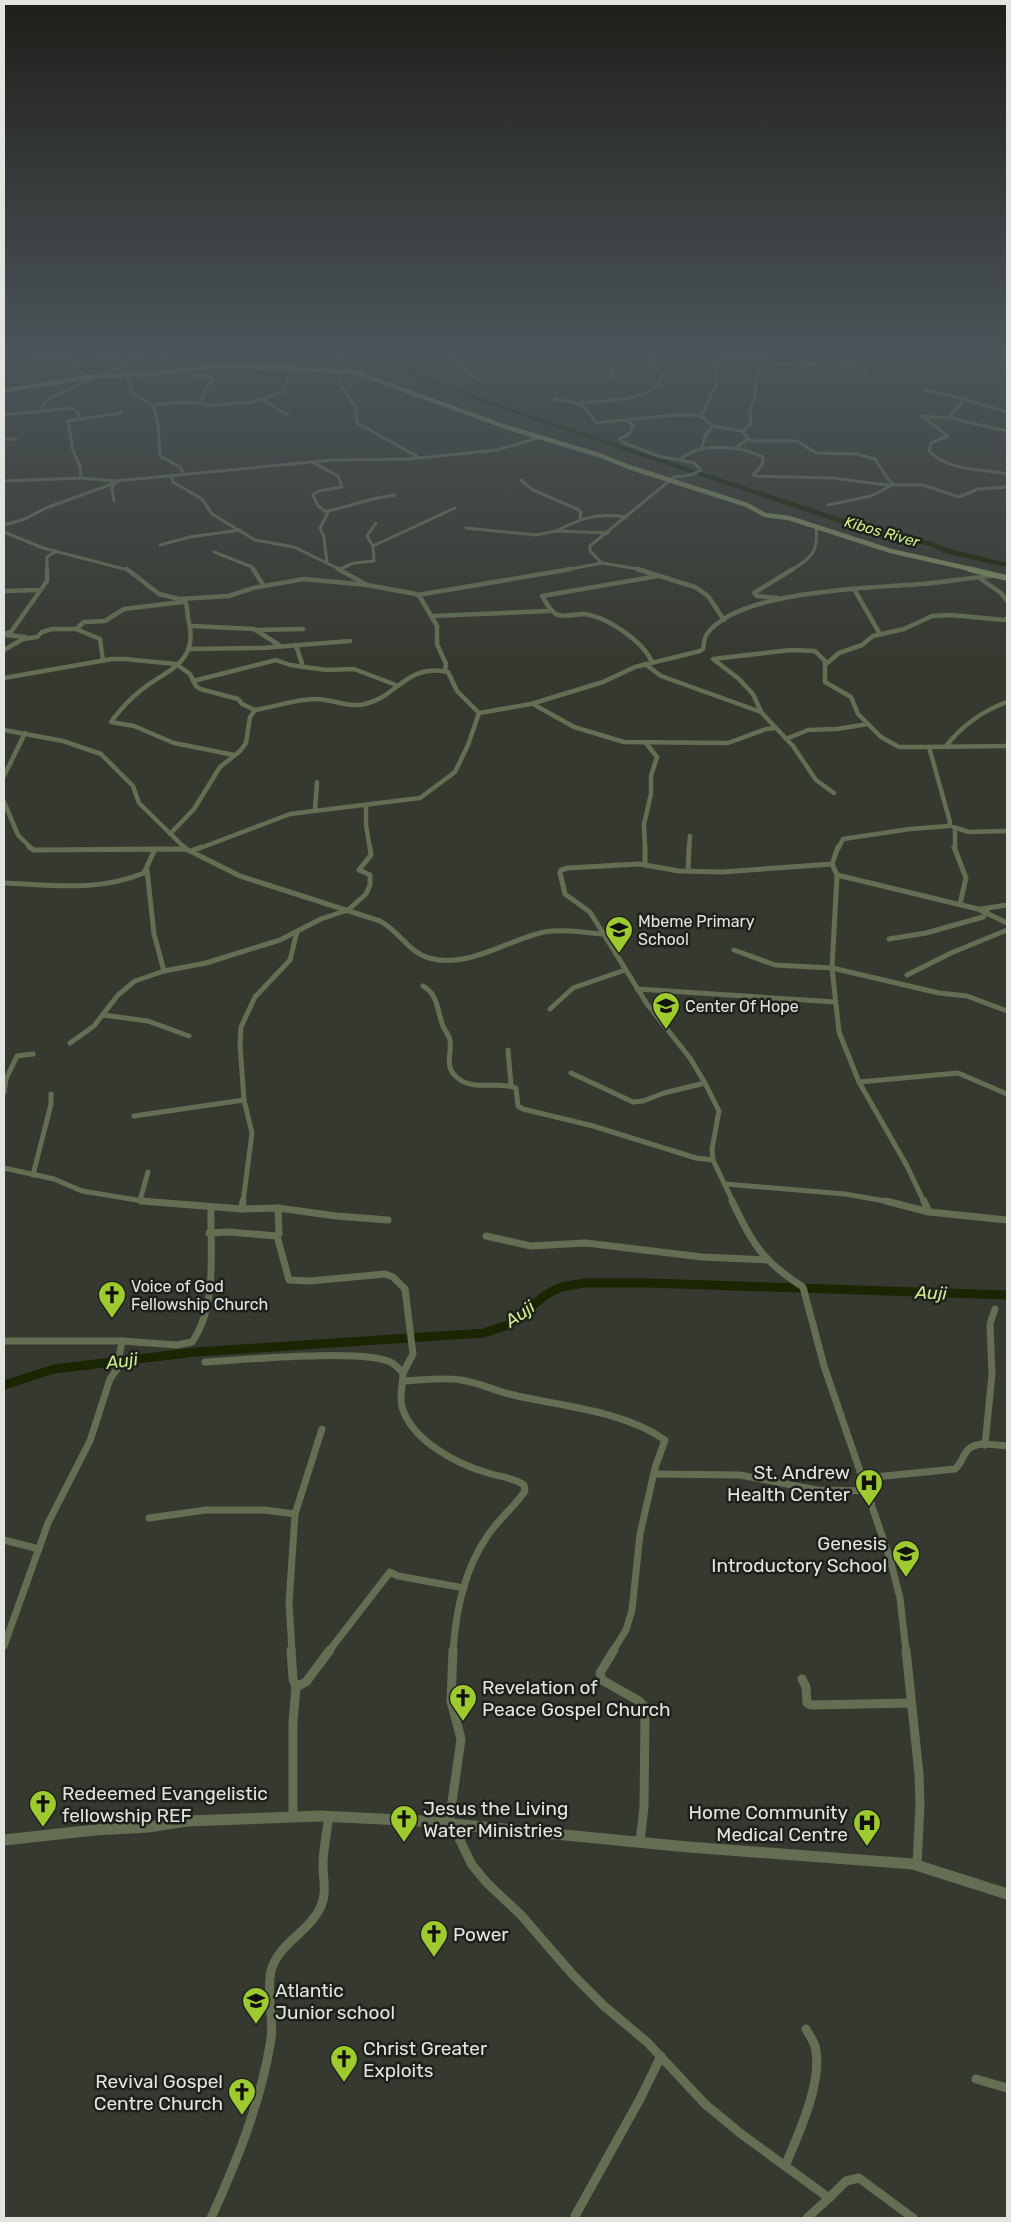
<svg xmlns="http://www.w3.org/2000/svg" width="1011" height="2222" font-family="Rubik,sans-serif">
	<rect width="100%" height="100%" fill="#363930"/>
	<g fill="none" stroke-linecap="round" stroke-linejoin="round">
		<path stroke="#1a2502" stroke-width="9" d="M4,1385L54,1369L196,1352L484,1333L508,1325L547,1294L561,1287L585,1283H648L1007,1295"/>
		<path fill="#1a2502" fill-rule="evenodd" d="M328,351H338L424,377L529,415L880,531L932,542L950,549L1007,563V567L944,553L930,546L875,535L525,417L420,379Z"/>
		<g stroke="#636e52" stroke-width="3">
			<path d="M91,351L101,359L125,362V365"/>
			<path d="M448,351L452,353L459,366L481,381"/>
			<path d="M4,353L56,356L77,365L79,371L88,377"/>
			<path d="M452,353L462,351H585"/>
			<path d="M60,357L73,351"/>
			<path d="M160,357L159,360L167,372"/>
			<path d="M101,359L104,366L113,370"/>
			<path d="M760,363L855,366L867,369L866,373"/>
			<path d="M186,370L191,375L212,377L213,379L204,391L203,398L197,403"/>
			<path d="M339,371L340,384L356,408L357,423L420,458"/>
			<path d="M124,375L127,377L132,393L153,405L184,402L214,405L253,402L285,391L284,387L287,383L290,368"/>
			<path d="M614,379L610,368L652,367"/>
			<path d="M924,390L961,398L1007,412"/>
			<path d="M555,399C578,403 584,402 596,423L673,415H693L701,416L713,426L743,431L748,439"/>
			<path d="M262,400L288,415"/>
			<path d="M580,403C604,400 653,403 664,375L654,369L648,353L643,351"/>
			<path d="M153,405L158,424L160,456L180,467L184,474"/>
			<path d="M41,410L45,402L53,396L125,365L144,351"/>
			<path d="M4,415L71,408L77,411L80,419L68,421L73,451L80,466L81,478"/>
			<path d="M699,416L703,413L717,383L714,369L720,359L760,357"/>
			<path d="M950,417C969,424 988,426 1007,431"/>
			<path d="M80,419L121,413"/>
			<path d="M743,431L751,424L750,410L754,399L759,361L763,351"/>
			<path d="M948,436L931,443L929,451C948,471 982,469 1007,474"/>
			<path d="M948,436L922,416L948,418L964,399"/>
			<path d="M4,439H16"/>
			<path d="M736,448L748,439L754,441H797L816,453L856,454L875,459L888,479L893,484"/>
			<path d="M701,450L706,434L713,426"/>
			<path d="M680,460C700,441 740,446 763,457L762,465L753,475L757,476L833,478L887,485H923L959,497L978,489L1007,487"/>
			<path d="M314,463L338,476L342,487L319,491L313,495L318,506L328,513L320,528L324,537L327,563"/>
			<path d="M171,475L173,482L202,499L212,514L255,540L294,547L341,570"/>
			<path d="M521,480L533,490L577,509L581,512L580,518"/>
			<path d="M4,481L81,478L115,481L333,460L409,459L497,450L538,438"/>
			<path d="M114,484L112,488L114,501"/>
			<path d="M828,505L871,496L892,485"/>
			<path d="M325,512L377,498L395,495"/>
			<path d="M4,525L25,519L46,508L117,482"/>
			<path d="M466,528L536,535L556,531L608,533"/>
			<path d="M558,530C584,517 597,513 626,517"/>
			<path d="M4,532L43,548L128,570"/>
			<path d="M160,545L190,537L240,530"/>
			<path d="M373,546L455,508"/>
			<path d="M214,552L252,567L254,570"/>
			<path d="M602,563L590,551V546L674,477L691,475L701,470L694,463L658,456L622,442L620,439L630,433L633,425L627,421"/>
			<path d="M340,569L354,563L374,561L373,546L367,536L376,523"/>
			<path d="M47,570V557L56,551"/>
			<path d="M565,570L602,563L644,570"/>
			<path d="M791,570C811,559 819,551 816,527"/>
		</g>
		<g stroke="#636e52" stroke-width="4.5">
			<path d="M127,569L159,594L179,599L229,596L253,588L304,579L367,585L416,594L420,597L437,626V644L446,664L445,671"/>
			<path d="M253,569L264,586"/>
			<path d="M338,569L367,585"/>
			<path d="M637,569L695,587L708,596L724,620"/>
			<path d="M978,577L1001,593L1007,601"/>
			<path d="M854,589L880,634"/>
			<path d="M4,591L40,590"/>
			<path d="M418,595L571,569"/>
			<path d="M778,598L757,596L754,593L793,569"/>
			<path d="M432,616L549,611"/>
			<path d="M192,626L254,629L279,645"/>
			<path d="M76,629L84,622L105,621L124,609L182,602"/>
			<path d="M256,630L303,629"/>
			<path d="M4,634L11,632L47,581V569"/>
			<path d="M6,635L26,637"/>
			<path d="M296,645L303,667"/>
			<path d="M188,649L262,648L350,641"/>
			<path d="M4,650L23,639L37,637L42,632L52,629H76L100,639L103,661"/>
			<path d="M652,662C643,641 606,616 583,614C576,614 563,618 556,614C550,611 546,602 542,596L658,576"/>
			<path d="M645,664L661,676L761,712"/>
			<path d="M825,665L839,653L862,645L873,636L904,629L932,616L951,615L1005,620L1007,618"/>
			<path d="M4,678L112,659H125L176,664L190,674L196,686L200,689L238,699L242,704L255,710"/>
			<path d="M193,681L276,660L290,665L327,670L354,669L396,685"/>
			<path d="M533,704L574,727L624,742L728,743L766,729L775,728"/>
			<path d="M113,719C121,709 130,699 140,691C169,668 200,663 188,618C187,611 188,606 184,600"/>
			<path d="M111,722L134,726L174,743L234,755"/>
			<path d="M4,730L63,741L101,754L133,786L139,803L186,849"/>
			<path d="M786,739L808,730L837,729L868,724"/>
			<path d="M946,746C962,726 982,711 1007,702"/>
			<path d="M4,776L25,733"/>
			<path d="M834,793L816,780L793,746L761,712L753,694L739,679L713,659L791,650L815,651L825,661V682L851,697L858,714L881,737L899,747H929"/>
			<path d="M4,802L18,835L32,849"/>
			<path d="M366,806V825L370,849"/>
			<path d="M315,810L317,782"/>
			<path d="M953,827L969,832L1007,831"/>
			<path d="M170,834L194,809L220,767L240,751L246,743L250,717L255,710C275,707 295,699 316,699C332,699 348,708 365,704C397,697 407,663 448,672L457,691L479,713L531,704L603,682L635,667L700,651L703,649C704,644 704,638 707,634C738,590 871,588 922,584C945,582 968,578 991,576"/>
			<path d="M114,849H166"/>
			<path d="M198,849L290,814L420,798L455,772L468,745L479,713"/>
			<path d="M645,849L644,824L651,794V776L657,757L645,742"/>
			<path d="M689,849L690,836"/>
			<path d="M838,849L843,839L910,829L949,826L950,822L929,747L1007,746"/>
			<path d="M955,849V828"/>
		</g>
		<g stroke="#636e52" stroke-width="5">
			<path d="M29,847L34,850L186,849L240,876L380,921C398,930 408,952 429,958C468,969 507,940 544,932C563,929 583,932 602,934"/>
			<path d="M184,847L186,849"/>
			<path d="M645,847V864"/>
			<path d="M954,847L966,878L960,904"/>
			<path d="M191,851L201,847"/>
			<path d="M832,864L837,875L832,968L839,1032L859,1082L907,1166L924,1202"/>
			<path d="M147,870L154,934L164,971"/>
			<path d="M688,871L689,847"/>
			<path d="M837,875L978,909L1007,923"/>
			<path d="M4,883C52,885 98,892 144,873L155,849"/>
			<path d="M981,909L1007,905"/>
			<path d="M889,939L926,933L983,917L987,911"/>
			<path d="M734,950L775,965L832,968L939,993L967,996L1007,1011"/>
			<path d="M907,975L951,953L1007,930"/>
			<path d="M423,986C439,995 437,1012 443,1026C445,1031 449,1035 450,1040C452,1056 443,1068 459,1079C475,1091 498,1081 516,1088L518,1106L523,1109L593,1126L696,1158L713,1160"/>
			<path d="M637,989L835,1002"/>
			<path d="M550,1009L573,988L625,970"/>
			<path d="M103,1015L148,1021L189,1036"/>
			<path d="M70,1043L94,1026L118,995L135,981L164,971L206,963L280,940L321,919L348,910L366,894L370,885V875L359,870L371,855L370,847"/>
			<path d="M508,1050L511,1085"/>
			<path d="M571,1073L633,1102L643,1101L664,1093L705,1083"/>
			<path d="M859,1082L958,1073L1007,1094"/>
			<path d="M4,1093L6,1079L17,1056L33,1054"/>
			<path d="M134,1116L244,1100"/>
			<path d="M4,1168L54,1179L82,1191L149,1202"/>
			<path d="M33,1175L51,1104V1094"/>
			<path d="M725,1184L845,1194L891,1202"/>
			<path d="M140,1200L148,1172"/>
			<path d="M243,1202L252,1133L244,1100L240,1045L241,1027L255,997L290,960L297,932"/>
			<path d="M733,1202L713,1160L712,1149L719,1111L705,1083L690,1058L647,1004L590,912L565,894L560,873L561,870L568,868L639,864L679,871L722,872L832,864L838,847"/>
		</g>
		<g stroke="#636e52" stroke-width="7">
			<path d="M141,1201L242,1209L278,1208L336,1216L388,1220"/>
			<path d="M732,1201C753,1244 761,1260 803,1287L824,1366L890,1559L900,1598L906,1651"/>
			<path d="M886,1201L929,1212L1007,1220"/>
			<path d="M924,1201L929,1212"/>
			<path d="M278,1208L279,1234L277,1236L289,1280L310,1281L385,1274L393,1277L405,1289L413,1354L403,1373"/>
			<path d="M242,1209L243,1201"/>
			<path d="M209,1233L228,1232L277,1236"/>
			<path d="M486,1236L531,1246L586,1243L702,1257L768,1260"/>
			<path d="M4,1341H122L177,1345L192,1342C218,1305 210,1250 211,1207"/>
			<path d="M205,1362C239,1360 368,1348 392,1363C396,1365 400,1370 403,1373C403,1384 399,1397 402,1407C412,1441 457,1464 488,1473C500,1477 513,1477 524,1485L525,1491C514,1507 499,1519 488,1535C464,1570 456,1610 453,1651"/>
			<path d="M404,1381C423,1380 442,1377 461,1380C477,1382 493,1390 509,1394C558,1406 623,1410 665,1440L655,1468L640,1534L632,1610L626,1630L613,1651"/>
			<path d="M985,1445L992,1374L990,1324L995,1309"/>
			<path d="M654,1474L740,1475L817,1490L869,1491"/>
			<path d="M865,1478L955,1469C961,1464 962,1458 966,1452C974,1440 994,1445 1007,1446"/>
			<path d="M149,1518L206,1510H264L295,1514"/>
			<path d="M4,1540L39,1549"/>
			<path d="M4,1646L48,1523L90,1441L110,1379L117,1369L122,1341"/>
			<path d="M292,1651L289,1603L295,1514L322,1429"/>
			<path d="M329,1651L390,1572L398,1576L464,1588"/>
		</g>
		<g stroke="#636e52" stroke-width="9">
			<path d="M291,1650L293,1679L296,1687L293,1722V1817"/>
			<path d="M614,1650L600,1673L602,1680L639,1701L644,1706L645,1713L644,1807L640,1842"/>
			<path d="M906,1650L919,1774L920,1805L917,1865"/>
			<path d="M802,1679L806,1687L807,1703L811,1705L911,1703"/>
			<path d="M296,1687L306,1682L330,1650"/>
			<path d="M449,1823L461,1739L451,1701L453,1650"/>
			<path d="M452,1824L472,1865L487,1883L521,1915L573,1975L604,2006L647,2042L705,2104L740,2133L829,2198L846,2181L859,2178L913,2218"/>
			<path d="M976,2079L1007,2088"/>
			<path d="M785,2166C798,2135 824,2080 815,2046C813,2040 809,2035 806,2029"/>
			<path d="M575,2216L640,2099L661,2056"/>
			<path d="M211,2218C237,2161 261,2102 271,2039C274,2017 266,1993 271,1971C278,1943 310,1932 321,1906C327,1893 323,1878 323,1865C323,1849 327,1832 329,1816"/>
			<path d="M807,2218L829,2198"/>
		</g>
		<path stroke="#636e52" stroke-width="11" d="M4,1840L95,1830L148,1827L187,1821L320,1816L422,1821L688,1847L913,1864L1007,1894"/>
		<path stroke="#7b8b5e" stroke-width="4.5" d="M4,391L88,377L152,374L228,365L354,372L506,427L599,455L629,467L747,505L765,515L789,518L891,551L975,570"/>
		<path stroke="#7b8b5e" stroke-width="5.5" d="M969,569L1007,578"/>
	</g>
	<linearGradient id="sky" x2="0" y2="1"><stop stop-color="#1e1f1a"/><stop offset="0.53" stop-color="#4c5459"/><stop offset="1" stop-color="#4c5459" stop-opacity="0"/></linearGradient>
	<rect width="1011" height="662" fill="url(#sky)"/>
	<defs>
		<symbol id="school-pin" viewBox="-11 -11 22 30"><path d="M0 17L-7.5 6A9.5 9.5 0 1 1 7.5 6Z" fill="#9dca2f" stroke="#1e201c"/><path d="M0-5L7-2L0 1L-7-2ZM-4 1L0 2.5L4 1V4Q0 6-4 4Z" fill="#111"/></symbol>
		<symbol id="church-pin" viewBox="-11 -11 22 30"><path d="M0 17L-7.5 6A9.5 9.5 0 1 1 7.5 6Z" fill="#9dca2f" stroke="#1e201c"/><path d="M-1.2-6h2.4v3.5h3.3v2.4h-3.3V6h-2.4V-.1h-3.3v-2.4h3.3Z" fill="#111"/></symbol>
		<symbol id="hospital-pin" viewBox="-11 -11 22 30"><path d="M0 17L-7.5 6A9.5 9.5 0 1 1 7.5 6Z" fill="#9dca2f" stroke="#1e201c"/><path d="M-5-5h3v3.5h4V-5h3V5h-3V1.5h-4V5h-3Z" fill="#111"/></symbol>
	</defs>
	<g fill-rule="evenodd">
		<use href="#school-pin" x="603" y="914" width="32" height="43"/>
		<use href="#school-pin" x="650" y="990" width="32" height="43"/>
		<use href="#church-pin" x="96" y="1279" width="32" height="43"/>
		<use href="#hospital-pin" x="853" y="1467" width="32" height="43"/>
		<use href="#school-pin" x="890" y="1538" width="32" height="43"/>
		<use href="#church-pin" x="447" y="1682" width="32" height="43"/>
		<use href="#church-pin" x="27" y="1788" width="32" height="43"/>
		<use href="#church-pin" x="388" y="1803" width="32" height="43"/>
		<use href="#hospital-pin" x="851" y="1807" width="32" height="43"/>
		<use href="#church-pin" x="418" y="1918" width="32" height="43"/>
		<use href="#school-pin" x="240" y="1985" width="32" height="43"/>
		<use href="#church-pin" x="328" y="2043" width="32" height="43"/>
		<use href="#church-pin" x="226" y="2076" width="32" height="43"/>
	</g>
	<g text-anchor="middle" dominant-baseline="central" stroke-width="5" stroke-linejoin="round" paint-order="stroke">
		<g font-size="15" font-style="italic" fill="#cbee8c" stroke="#1e201c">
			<text transform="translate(882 532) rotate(16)">Kibos River</text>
		</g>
		<g font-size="16" fill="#e2e5df" stroke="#1e201c" text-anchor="start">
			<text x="638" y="921">Mbeme Primary<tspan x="638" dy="18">School</tspan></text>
			<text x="685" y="1006">Center Of Hope</text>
			<text x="131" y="1286">Voice of God<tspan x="131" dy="18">Fellowship Church</tspan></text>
		</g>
		<g font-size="18" font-style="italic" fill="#cbee8c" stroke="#1e201c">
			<text transform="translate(931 1293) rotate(2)">Auji</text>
			<text transform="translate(520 1314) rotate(-35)">Auji</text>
			<text transform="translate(122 1361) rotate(-7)">Auji</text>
		</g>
		<g font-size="19" fill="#e2e5df" stroke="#1e201c" text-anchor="start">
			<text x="850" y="1472" text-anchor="end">St. Andrew<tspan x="850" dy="22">Health Center</tspan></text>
			<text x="887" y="1543" text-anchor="end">Genesis<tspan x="887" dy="22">Introductory School</tspan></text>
			<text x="482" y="1687">Revelation of<tspan x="482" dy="22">Peace Gospel Church</tspan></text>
			<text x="62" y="1793">Redeemed Evangelistic<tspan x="62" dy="22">fellowship REF</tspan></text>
			<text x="423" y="1808">Jesus the Living<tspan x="423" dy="22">Water Ministries</tspan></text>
			<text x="848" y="1812" text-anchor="end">Home Community<tspan x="848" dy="22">Medical Centre</tspan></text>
			<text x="453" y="1934">Power</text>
			<text x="275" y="1990">Atlantic<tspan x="275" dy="22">Junior school</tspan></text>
			<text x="363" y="2048">Christ Greater<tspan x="363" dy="22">Exploits</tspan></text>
			<text x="223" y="2081" text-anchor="end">Revival Gospel<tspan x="223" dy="22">Centre Church</tspan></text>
		</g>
	</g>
	<rect width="1011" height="2222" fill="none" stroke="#e2e5df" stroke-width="10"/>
</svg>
